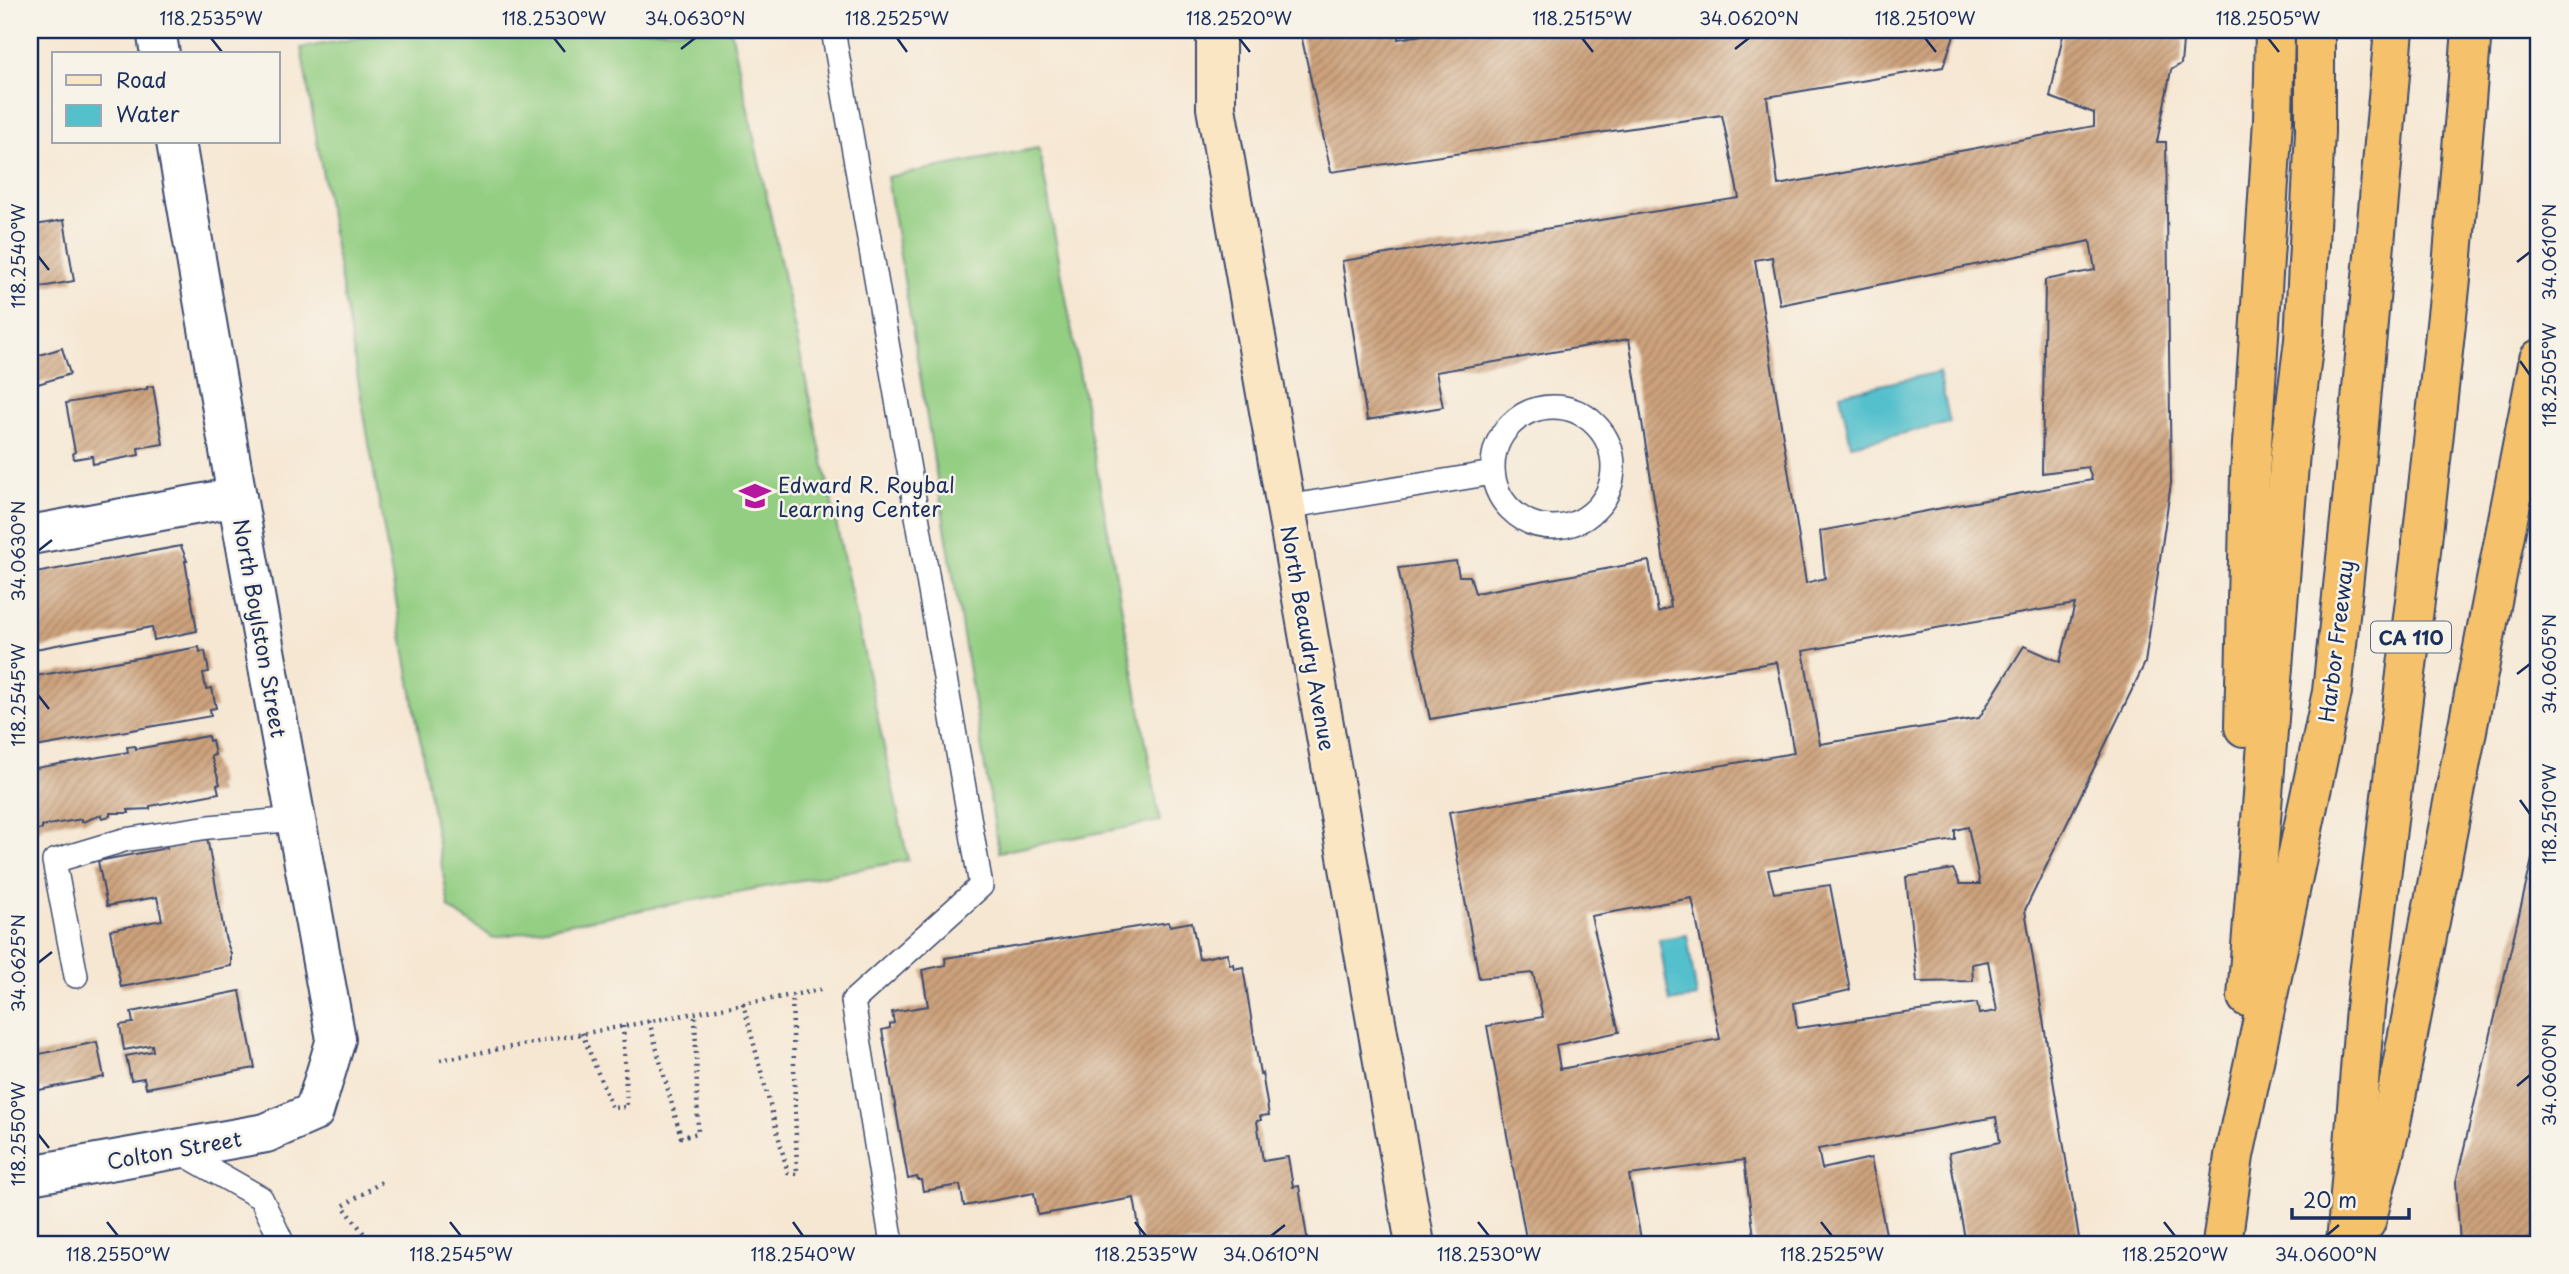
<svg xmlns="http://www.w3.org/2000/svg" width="2569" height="1274" font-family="'Playpen Sans',sans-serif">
	<defs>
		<pattern id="building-hatch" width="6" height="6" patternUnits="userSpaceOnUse" patternTransform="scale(1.75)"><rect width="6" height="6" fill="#cda27c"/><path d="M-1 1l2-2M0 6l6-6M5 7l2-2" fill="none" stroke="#a68469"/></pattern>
	</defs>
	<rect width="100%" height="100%" fill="#f7f3e8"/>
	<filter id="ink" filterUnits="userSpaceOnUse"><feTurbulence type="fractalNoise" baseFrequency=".0143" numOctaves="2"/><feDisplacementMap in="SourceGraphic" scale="14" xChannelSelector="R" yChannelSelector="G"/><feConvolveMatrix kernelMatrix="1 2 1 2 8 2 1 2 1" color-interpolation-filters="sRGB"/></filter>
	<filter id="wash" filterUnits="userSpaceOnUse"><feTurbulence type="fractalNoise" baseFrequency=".00686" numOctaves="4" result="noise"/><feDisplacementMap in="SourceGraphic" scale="28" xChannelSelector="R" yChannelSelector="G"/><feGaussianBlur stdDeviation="1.57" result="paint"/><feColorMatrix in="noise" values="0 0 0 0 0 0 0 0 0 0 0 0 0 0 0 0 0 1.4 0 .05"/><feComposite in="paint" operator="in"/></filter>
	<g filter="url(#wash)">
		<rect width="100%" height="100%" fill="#f6e7d3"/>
		<g fill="#93ce82" stroke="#577e70" stroke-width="2">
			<path d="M404,30H731L908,860L493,938L449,908L301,48Z"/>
			<path d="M1039,148L1160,821L999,852L887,177Z"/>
		</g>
		<g fill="#53c0cc" stroke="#377895" stroke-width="2">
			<path d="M1939,372L1950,423L1851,445L1840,394Z"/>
			<path d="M1687,935L1697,997L1670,1002L1659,939Z"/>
		</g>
		<g id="blocks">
			<g fill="url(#building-hatch)" fill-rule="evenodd">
				<path d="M1300,30H1398V39L1451,30H1956L1943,67L1767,97L1778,185L2094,126V113L2050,97L2064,30H2184L2181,64L2171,70L2157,142H2166L2171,483L2145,663L2025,910L2080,1244H1966L1949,1153L2000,1142L1996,1117L1818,1149L1822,1169L1871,1158L1888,1244H1755L1744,1160L1629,1175L1642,1244H1527L1487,1026L1543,1017L1533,973L1479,978L1449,812L1794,753L1777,662L1430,719L1398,568L1456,561L1459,576H1470L1475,593L1649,561L1658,612L1671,607L1629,339L1436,372L1443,407L1367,420L1342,261L1739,198L1722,115L1331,172ZM2090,241L2095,270L2045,280L2042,473L2088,467L2092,480L1820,531L1825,578L1806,583L1755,260L1772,257L1780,305ZM2075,604L2060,662L2024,646L1979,718L1820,744L1803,651ZM1968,827L1980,884H1960L1953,869L1906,877L1917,982L1973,981L1972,964L1988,961L1997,1011L1979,1014L1977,1003L1797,1028L1794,1003L1850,990L1830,885L1774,893L1768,870L1955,840V830ZM1692,898L1720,1039L1560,1069L1556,1045L1619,1032L1591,916Z"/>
				<path d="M64,220L74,281L30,289V226Z"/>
				<path d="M62,348L70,374L38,384L30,358Z"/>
				<path d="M153,386L163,444L138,448L139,455L93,464L92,456L74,459L73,453L75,452L66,403L147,389V387Z"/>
				<path d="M181,546L187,561H185L197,631L154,640L152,627L30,650V574Z"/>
				<path d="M199,647L200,652L205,651L209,672L203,673L206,689L212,688L216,708L210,709L211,716L30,748V677Z"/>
				<path d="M208,736L209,741L212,740L215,755L211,756L220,784L217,785L219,793L150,806V809L128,810L129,813H110V816L102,818L101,815L82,822V819L42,826V829L33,831L32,828H30V769L128,752L127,747L135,746L136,749Z"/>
				<path d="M206,832L225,937L231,954V966L121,987L110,930L162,920L157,897L107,906L98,861L167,848L165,839Z"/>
				<path d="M2538,834L2539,1244H2460L2456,1182Z"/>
				<path d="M1168,922L1170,926L1192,922L1199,959L1227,953L1230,965L1233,964L1234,969L1243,967L1260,1074L1262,1073L1269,1115L1260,1116L1261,1120L1257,1121L1263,1161L1288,1157L1293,1187L1299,1186L1308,1244H1142L1134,1198L1038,1215L1034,1193L964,1206L960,1185L923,1191L921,1180H918L917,1177L908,1179L882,1030L890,1028V1024L894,1023L892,1012L928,1006L922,970L946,965L945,958Z"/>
				<path d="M240,991L255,1068L146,1088L144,1078L131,1080L126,1056L153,1051L152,1045L124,1050L120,1025L133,1023L131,1012Z"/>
				<path d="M97,1042L104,1077L34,1091L30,1056Z"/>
			</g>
		</g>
	</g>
	<g filter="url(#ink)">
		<use href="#blocks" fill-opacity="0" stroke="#3c4b70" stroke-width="2"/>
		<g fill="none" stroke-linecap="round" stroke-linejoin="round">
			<defs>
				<g id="lane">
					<path d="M833,30L981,886L853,1001L892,1244"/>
					<circle cx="1553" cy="467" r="60"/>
					<path d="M1286,507L1493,473"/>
					<path d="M76,976L54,861L124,840L209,827L296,819"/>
					<path d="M175,1149L261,1198L283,1244"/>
				</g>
				<g id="street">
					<path d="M156,30L160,54"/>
					<path d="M30,535L237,497"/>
					<path d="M30,1175L266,1133L314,1112L336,1039L237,497L176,142"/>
				</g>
				<path id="secondary" d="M1216,30V108L1415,1244"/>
				<g id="highway">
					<path d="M2244,727L2250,475L2273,120L2275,30"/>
					<path d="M2247,997L2290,452L2304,340L2315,132V30"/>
					<path d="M2366,1222L2389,1133L2539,359"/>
					<path d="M2222,1244L2234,1156L2332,692L2353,491L2394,30"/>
					<path d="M2346,1244L2365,1008L2420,560L2451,279L2472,30"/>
				</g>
			</defs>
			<use href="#lane" stroke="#3c4b70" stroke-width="26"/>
			<use href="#street" stroke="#3c4b70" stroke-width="42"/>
			<use href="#secondary" stroke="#3c4b70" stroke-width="42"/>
			<use href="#highway" stroke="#3c4b70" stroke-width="42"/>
			<g stroke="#3c4b70" stroke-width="4.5" stroke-dasharray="2 5" stroke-linecap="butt">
				<path d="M743,1003L788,1173L797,1174L792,994"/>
				<path d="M649,1021L681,1137L698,1133L695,1012"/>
				<path d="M582,1033L612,1108L627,1107L623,1026"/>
				<path d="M440,1060L825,989"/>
				<path d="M372,1244L343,1206L385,1180"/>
			</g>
			<use href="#lane" stroke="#fff" stroke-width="23"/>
			<use href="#street" stroke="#fff" stroke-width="38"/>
			<use href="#secondary" stroke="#fbe6c4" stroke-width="38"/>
			<use href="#highway" stroke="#f5c16b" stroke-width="38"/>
		</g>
	</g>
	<path fill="none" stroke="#1b2f5e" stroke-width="2.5" d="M211,38L222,52M554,38L565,52M897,38L907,52M1239,38L1250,52M1582,38L1593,52M1925,38L1936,52M2268,38L2279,52M681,49L695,38M1735,49L1749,38M38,256L49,270M2517,262L2530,252M2520,361L2530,375M38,551L52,540M2517,674L2530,664M38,695L49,709M2520,800L2530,814M38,963L52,952M2517,1086L2530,1075M38,1134L49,1148M107,1222L118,1236M450,1222L461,1236M793,1222L803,1236M1135,1222L1146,1236M1478,1222L1489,1236M1821,1222L1832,1236M2164,1222L2175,1236M1271,1236L1285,1225M2326,1236L2339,1225"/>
	<defs>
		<symbol id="school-bare" viewBox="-9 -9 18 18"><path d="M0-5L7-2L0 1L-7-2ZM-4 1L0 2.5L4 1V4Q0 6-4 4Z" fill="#b5179e" stroke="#f7f3e8" stroke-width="2.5" paint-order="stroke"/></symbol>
	</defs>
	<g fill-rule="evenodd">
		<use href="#school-bare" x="733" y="474" width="44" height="44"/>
	</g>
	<g text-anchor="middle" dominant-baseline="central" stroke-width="5" stroke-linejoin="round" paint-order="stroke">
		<rect fill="#f7f3e8" stroke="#5d6a87" stroke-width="2" x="2371" y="621.5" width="80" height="31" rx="5"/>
		<g font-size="19" font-weight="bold" fill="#1b2f5e">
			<text x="2411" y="637">CA 110</text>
		</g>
		<g font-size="21" fill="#1b2f5e" stroke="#f7f3e8" text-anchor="start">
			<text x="778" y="484">Edward R. Roybal<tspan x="778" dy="24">Learning Center</tspan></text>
		</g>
		<g font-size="21" fill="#1b2f5e" stroke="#f7f3e8">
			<text transform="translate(261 628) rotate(80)">North Boylston Street</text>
			<text transform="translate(1309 638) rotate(80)">North Beaudry Avenue</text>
			<text transform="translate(2335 641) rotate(-83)">Harbor Freeway</text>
			<text transform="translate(174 1149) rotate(-10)">Colton Street</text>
		</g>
	</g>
	<rect width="2569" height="1274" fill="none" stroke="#f7f3e8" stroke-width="77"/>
	<rect x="52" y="52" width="228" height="91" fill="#f7f3e8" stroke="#9fa5b1" stroke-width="2"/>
	<rect x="66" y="75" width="35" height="10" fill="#fbe6c4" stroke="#9fa5b1" stroke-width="2"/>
	<text x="116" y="88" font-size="21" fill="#1b2f5e">Road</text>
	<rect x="66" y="105" width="35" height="21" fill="#53c0cc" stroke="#9fa5b1" stroke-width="2"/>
	<text x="116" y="122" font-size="21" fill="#1b2f5e">Water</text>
	<path d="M2292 1208v10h117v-10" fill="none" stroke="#1b2f5e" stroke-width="3.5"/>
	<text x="2303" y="1208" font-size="21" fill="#1b2f5e" stroke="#f7f3e8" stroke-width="5" paint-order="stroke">20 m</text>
	<rect x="38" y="38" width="2492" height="1198" fill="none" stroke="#1b2f5e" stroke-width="2.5"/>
	<g font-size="18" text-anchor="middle" fill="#1b2f5e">
		<text x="211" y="25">118.2535°W</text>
		<text x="554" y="25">118.2530°W</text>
		<text x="695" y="25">34.0630°N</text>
		<text x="897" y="25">118.2525°W</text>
		<text x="1239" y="25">118.2520°W</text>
		<text x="1582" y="25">118.2515°W</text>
		<text x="1749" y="25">34.0620°N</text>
		<text x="1925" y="25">118.2510°W</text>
		<text x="2268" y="25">118.2505°W</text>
		<text transform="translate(2550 252) rotate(-90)" y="6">34.0610°N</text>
		<text transform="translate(19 256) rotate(-90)" y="6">118.2540°W</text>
		<text transform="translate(2550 375) rotate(-90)" y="6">118.2505°W</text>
		<text transform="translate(19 551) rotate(-90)" y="6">34.0630°N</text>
		<text transform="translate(2550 664) rotate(-90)" y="6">34.0605°N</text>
		<text transform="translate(19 695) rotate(-90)" y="6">118.2545°W</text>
		<text transform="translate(2550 814) rotate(-90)" y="6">118.2510°W</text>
		<text transform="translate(19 963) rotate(-90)" y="6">34.0625°N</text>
		<text transform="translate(2550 1075) rotate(-90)" y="6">34.0600°N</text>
		<text transform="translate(19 1134) rotate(-90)" y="6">118.2550°W</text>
		<text x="118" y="1261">118.2550°W</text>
		<text x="461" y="1261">118.2545°W</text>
		<text x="803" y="1261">118.2540°W</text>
		<text x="1146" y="1261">118.2535°W</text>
		<text x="1271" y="1261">34.0610°N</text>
		<text x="1489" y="1261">118.2530°W</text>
		<text x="1832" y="1261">118.2525°W</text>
		<text x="2175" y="1261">118.2520°W</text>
		<text x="2326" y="1261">34.0600°N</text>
	</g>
</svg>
